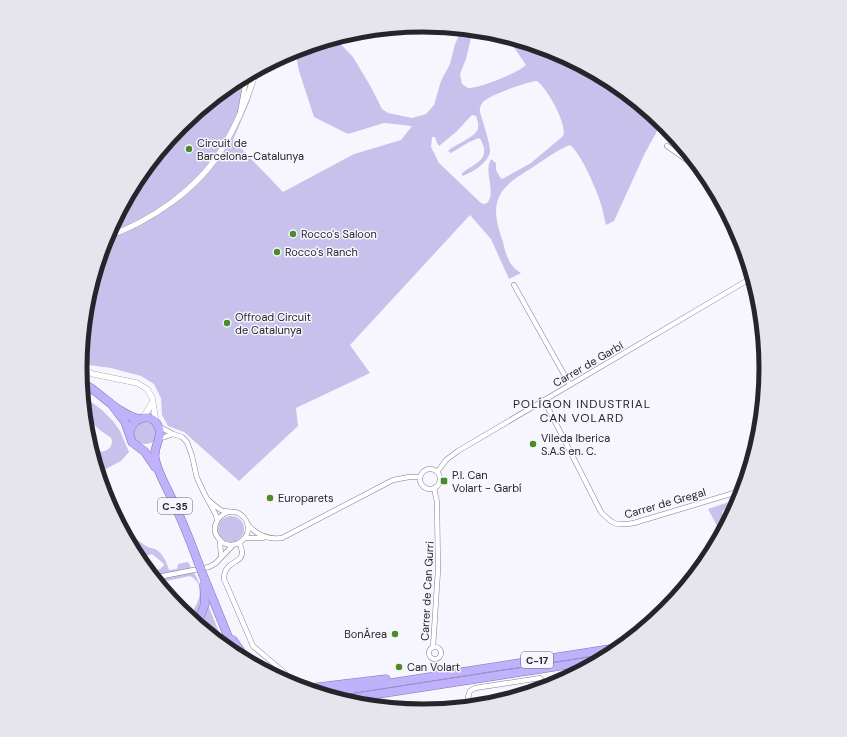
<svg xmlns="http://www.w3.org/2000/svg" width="847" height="737" font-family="'DM Sans',sans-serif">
	<rect width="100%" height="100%" fill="#f7f6fe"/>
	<g fill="#c7c1eb" fill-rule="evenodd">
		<path d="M462,29L473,30L466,59L460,74L462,84L468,88C478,89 518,73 526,65L507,37L523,41L531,49L545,57L571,65L578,64L615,83L662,122L645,153L614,221L606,225C604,218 603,211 601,204C596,189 582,155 570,145C557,150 547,158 536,165C522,175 501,184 497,203C494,216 499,230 503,242C506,255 509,266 521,273L509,279L491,239L470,215L350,345L370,373L296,408L298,426L239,481L184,432L168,426L162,415L161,398L154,384L141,376L111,368L89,365L81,359L87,301L106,237L138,177L181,125L233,83L260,68L249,103L233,140L283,192L354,154L401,140L412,126L384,123L348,134L314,117L299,71L295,50L335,38L353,57L371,87L382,109L388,113L412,118L426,114L434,105L441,81L450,64L455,44ZM537,81C547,88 568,125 563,136L531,163L504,178L501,179L496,170V163L491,159C483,173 497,192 487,203L484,204L481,203L439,163L431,147L432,137H435L437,143L439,146L456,132L470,117L472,115L476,116C477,119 479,124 478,128C477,137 455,144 448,151L451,153L469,142L479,138L481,140C491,160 475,163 462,173V176C472,173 488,163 490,152C491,146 482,119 480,112C479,108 481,104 484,101C492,94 527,82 537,81Z"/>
		<path d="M83,396L102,410L113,421L120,431L129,452L121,461L100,472V481L89,444C92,446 95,450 99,451C106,454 115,445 111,438C108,435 104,433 101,431C95,426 90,420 85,415Z"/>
		<path d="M141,421H149L157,430L154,441C147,447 131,444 133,432C134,428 139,424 141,421Z"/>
		<path d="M741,498L739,504L727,507L722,512L723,519L726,528L722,535L708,509Z"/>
		<circle cx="231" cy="529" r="13"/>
		<path d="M117,521C125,531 136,539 146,546C150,548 152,548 155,549C163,553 167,563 169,570L177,569L178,564L188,562L197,578L226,649L188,617C198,606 208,585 190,576L157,583L148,572L160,569L164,565L163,563L152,554L137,559L135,553L138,550C135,539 130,540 124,533C121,529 119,524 117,521Z"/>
	</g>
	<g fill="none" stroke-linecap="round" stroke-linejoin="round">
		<defs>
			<g id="minor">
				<path d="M279,58C286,57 293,56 297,50"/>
				<path d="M240,113L247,75"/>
				<path d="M667,146L705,173"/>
				<path d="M514,285L570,385"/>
				<path d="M544,400L601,512C613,525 617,526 634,523L744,490"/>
				<path d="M158,426L173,434L182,437L187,442L192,456L197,478L204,493L216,515L217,520"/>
				<path d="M159,439L173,434"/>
				<circle cx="430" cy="479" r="10"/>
				<path d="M438,471L446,460L458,451L753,277"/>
				<path d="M208,500C213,504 218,509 223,511C227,512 230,511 233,512C241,512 248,520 248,528C248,543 229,551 219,539C210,529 217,516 228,512"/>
				<path d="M248,525C257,535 268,540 282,538L393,480L409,477H420"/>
				<path d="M245,538H263"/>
				<path d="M220,541L221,556"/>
				<path d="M240,543C240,546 242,549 242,552C243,564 224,560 224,579L253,646L285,673"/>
				<path d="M153,578L209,567L216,563L233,545"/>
				<circle cx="435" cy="653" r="6"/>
				<path d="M433,647L438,570L437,502L434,488"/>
				<path d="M474,707L468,697L470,691L475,688L540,678L544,683L545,689"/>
			</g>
			<g id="tertiary">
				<path d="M106,237C150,222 198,189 222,149C237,124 248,98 256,71"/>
				<path d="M80,368L93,374L137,383L147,389L152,397L156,422"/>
				<path d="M143,418L152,403"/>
			</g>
			<g id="trunk">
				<path d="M81,382C102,393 116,413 139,419"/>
				<path d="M113,406L125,422L132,442L145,452L155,467"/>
				<path d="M130,432C132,418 151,411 158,426C164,437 153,445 155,458C157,471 165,484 171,497C181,518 190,540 198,562"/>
				<path d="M203,575L236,656"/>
				<path d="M197,625L205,604L204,585"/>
				<path d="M233,640L242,653L256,666"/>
				<path d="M289,684L307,686"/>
				<path d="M302,689L386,679"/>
				<path d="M320,694L623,647"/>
				<path d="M339,700L605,659"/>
			</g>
		</defs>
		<use href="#minor" stroke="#817e90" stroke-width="5.5"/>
		<use href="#tertiary" stroke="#817e90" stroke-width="6"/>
		<use href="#trunk" stroke="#8074b1" stroke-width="9"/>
		<use href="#minor" stroke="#fff" stroke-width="4.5"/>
		<use href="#tertiary" stroke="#fff" stroke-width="5.5"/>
		<use href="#trunk" stroke="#c0b2fa" stroke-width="8"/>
		<defs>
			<path id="trunk-bridge" d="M198,562L203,575"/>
		</defs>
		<use href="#trunk-bridge" stroke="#8074b1" stroke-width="9" stroke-linecap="butt"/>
		<use href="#trunk-bridge" stroke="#c0b2fa" stroke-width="8"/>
	</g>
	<g fill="#4d8a29" stroke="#f7f6fe" stroke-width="1.5">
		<circle cx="189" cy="149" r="4"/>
		<circle cx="293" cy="234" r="4"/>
		<circle cx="277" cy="252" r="4"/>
		<circle cx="227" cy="323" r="4"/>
		<circle cx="533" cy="444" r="4"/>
		<rect x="440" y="477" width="8" height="8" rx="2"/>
		<circle cx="270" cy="498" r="4"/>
		<circle cx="395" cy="634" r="4"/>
		<circle cx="399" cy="667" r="4"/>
	</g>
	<g text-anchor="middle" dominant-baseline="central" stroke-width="3" stroke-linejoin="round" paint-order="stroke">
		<g fill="#f7f6fe" stroke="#65646b" stroke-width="1">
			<rect x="158" y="498" width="34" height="16" rx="3"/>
			<rect x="521" y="652" width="32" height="16" rx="3"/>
		</g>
		<g font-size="10" font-weight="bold" fill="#26252c">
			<text x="175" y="506">C-35</text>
			<text x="537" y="660">C-17</text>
		</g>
		<g font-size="11" fill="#26252c" stroke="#f7f6fe" text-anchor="start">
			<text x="197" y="143">Circuit de<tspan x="197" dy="13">Barcelona-Catalunya</tspan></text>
			<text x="301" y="234">Rocco's Saloon</text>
			<text x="285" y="252">Rocco's Ranch</text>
			<text x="235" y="317">Offroad Circuit<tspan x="235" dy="13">de Catalunya</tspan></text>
			<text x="541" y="438">Vileda Iberica<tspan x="541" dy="13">S.A.S en. C.</tspan></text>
			<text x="452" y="475">P.I. Can<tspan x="452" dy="13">Volart - Garbí</tspan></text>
			<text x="278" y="498">Europarets</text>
			<text x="387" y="634" text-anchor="end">BonÀrea</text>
			<text x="407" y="667">Can Volart</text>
		</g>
		<g font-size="11" fill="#26252c" stroke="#f7f6fe">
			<text transform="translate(588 364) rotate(-30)">Carrer de Garbí</text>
			<text transform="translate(665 503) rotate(-16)">Carrer de Gregal</text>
			<text transform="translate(427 591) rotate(-87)">Carrer de Can Gurri</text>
		</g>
		<g font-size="12" letter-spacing="1" fill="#26252c" stroke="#f7f6fe">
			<text x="582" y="404">POLÍGON INDUSTRIAL<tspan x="582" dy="14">CAN VOLARD</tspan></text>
		</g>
	</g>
	<path d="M0 0H847V737H0ZM87 368a336 336 0 1 1 672 0a336 336 0 1 1-672 0Z" fill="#e6e5ed" fill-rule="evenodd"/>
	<path fill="none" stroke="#26252c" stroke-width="5" d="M87 368a336 336 0 1 1 672 0a336 336 0 1 1-672 0Z"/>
</svg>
